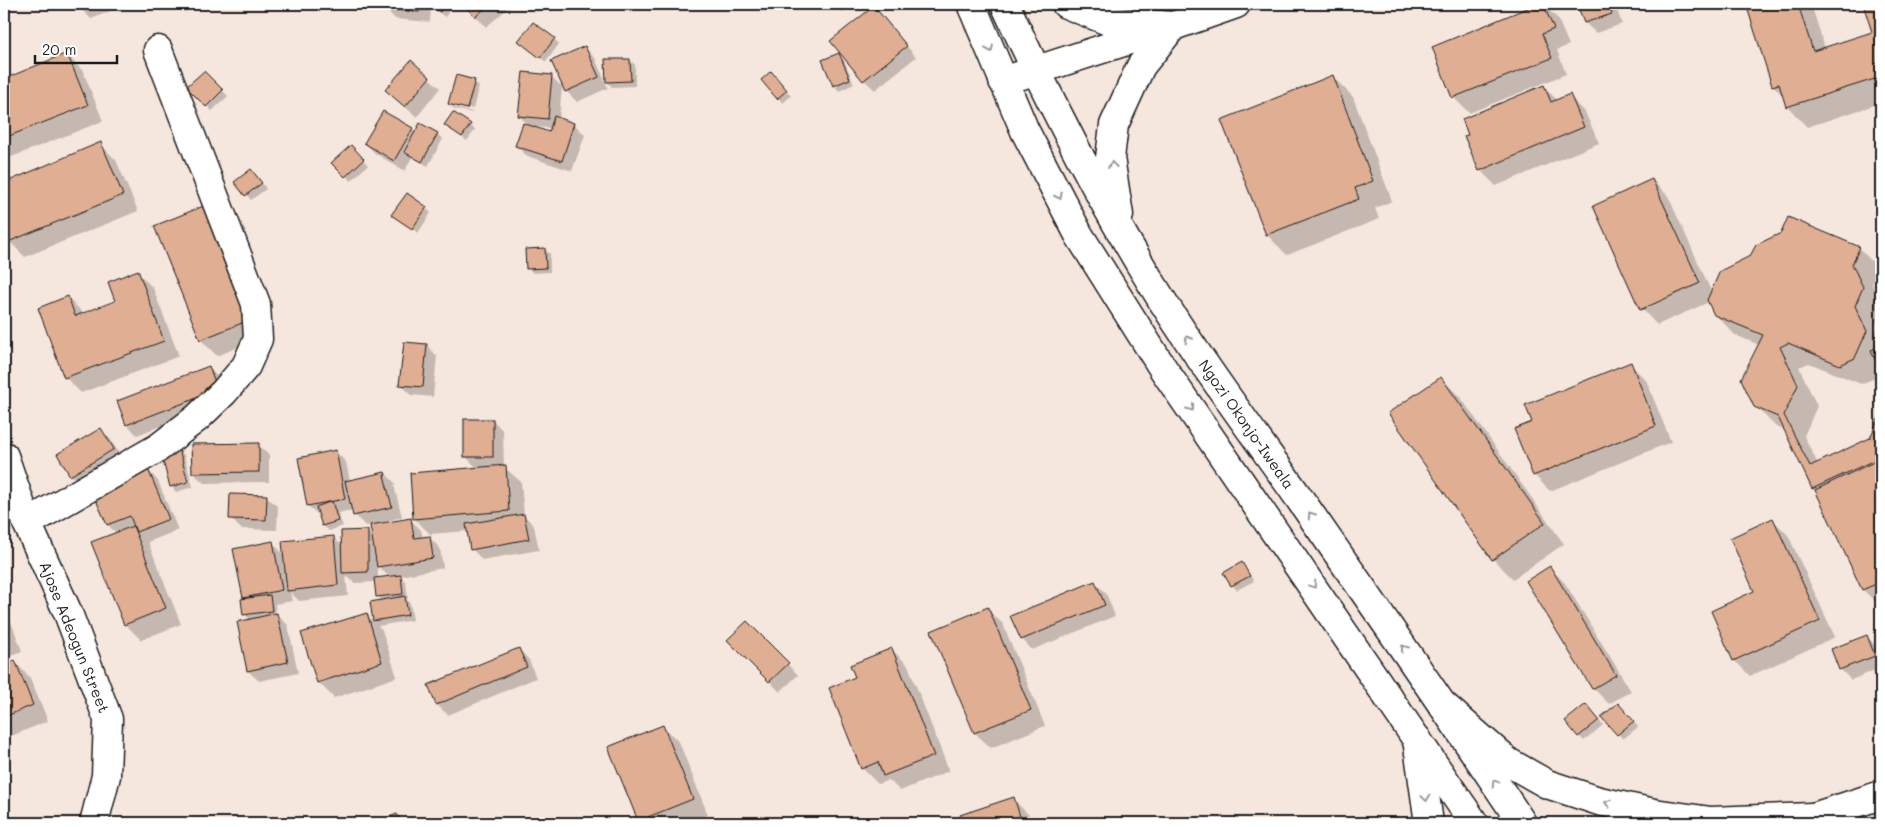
<svg xmlns="http://www.w3.org/2000/svg" width="1885" height="827" font-family="Mali,sans-serif">
	<rect width="100%" height="100%" fill="#f6e7de"/>
	<filter id="ink" filterUnits="userSpaceOnUse"><feTurbulence type="fractalNoise" baseFrequency=".02" numOctaves="2"/><feDisplacementMap in="SourceGraphic" scale="10" xChannelSelector="R" yChannelSelector="G"/><feConvolveMatrix kernelMatrix="1 2 1 2 8 2 1 2 1" color-interpolation-filters="sRGB"/></filter>
	<g filter="url(#ink)">
		<g fill="#0003" fill-rule="evenodd">
			<path d="M76,4H128L91,19Z"/>
			<path d="M178,4H200L184,12Z"/>
			<path d="M385,4H454L445,17L431,7L430,22L395,19L385,8Z"/>
			<path d="M464,4H513L486,27Z"/>
			<path d="M834,4H850L843,12Z"/>
			<path d="M1541,4H1543L1558,19L1569,45L1557,50L1566,74L1469,113L1453,97L1433,48Z"/>
			<path d="M1579,4H1615L1622,24L1596,33L1585,23Z"/>
			<path d="M1747,4H1811L1825,48L1873,33L1864,4H1881V103L1807,127L1787,106L1784,97L1773,85Z"/>
			<path d="M874,7L916,57L875,90L864,80Z"/>
			<path d="M554,39L559,44L546,62L525,46Z"/>
			<path d="M585,48L595,58L608,88L577,102L566,91Z"/>
			<path d="M67,55L83,71L103,121L4,160V81Z"/>
			<path d="M838,55L844,60L854,84L839,91L834,85Z"/>
			<path d="M630,60L635,65V86L612,87L607,82Z"/>
			<path d="M411,62L440,88L417,117L398,101Z"/>
			<path d="M204,72L228,96L212,111L188,87Z"/>
			<path d="M551,76L562,87L559,119L574,124L585,135L572,171L527,156L516,146L531,127L519,116ZM533,127L551,128L550,133Z"/>
			<path d="M1333,77L1353,97L1392,201L1375,208L1379,219L1287,255L1267,235Z"/>
			<path d="M776,78L791,96L783,103L778,98Z"/>
			<path d="M474,81L479,87L473,109L453,104V107L472,112V113L454,109L449,104Z"/>
			<path d="M1543,86L1558,101L1570,96L1585,112L1599,143L1496,186L1480,170Z"/>
			<path d="M446,124L470,125L475,130L467,141Z"/>
			<path d="M421,125L437,134L443,139L428,166L412,157L405,171L376,154L365,143L412,129L416,133Z"/>
			<path d="M100,144L116,160L138,211L25,257L9,241L4,228V184Z"/>
			<path d="M350,146L368,165L351,181L333,163Z"/>
			<path d="M256,175L266,189L251,200L236,182Z"/>
			<path d="M1652,180L1668,196L1712,293L1859,248L1879,269L1872,284L1881,305V312L1875,327L1881,342V371L1880,368L1875,378L1861,384L1809,363L1799,367L1817,406L1804,436L1818,464L1871,439L1881,415V604L1879,605L1863,590L1819,494L1813,489L1786,431L1776,427L1755,406L1759,345L1735,335L1715,314L1709,302L1657,325L1642,309Z"/>
			<path d="M426,208L431,213L418,233L393,215Z"/>
			<path d="M156,227L267,335L217,356L201,340Z"/>
			<path d="M544,249L550,254V272L533,273L528,268Z"/>
			<path d="M137,272L153,288L179,356L81,393L65,377L68,298L84,314L117,302Z"/>
			<path d="M426,345L437,356L433,397L411,395L401,384Z"/>
			<path d="M1630,364L1646,380L1671,442L1550,491L1534,475V423Z"/>
			<path d="M208,368L219,378L228,401L137,435L127,424Z"/>
			<path d="M1441,378L1461,398L1564,544L1513,579L1493,559Z"/>
			<path d="M493,420L503,431L504,467L521,482L524,515L534,526L539,550L482,560L472,549L468,531L430,534L414,518L478,469L465,456Z"/>
			<path d="M100,429L111,440L123,460L81,485L71,475Z"/>
			<path d="M258,445L269,455V482L204,483L193,473Z"/>
			<path d="M179,450L184,455L193,487L176,492L171,486Z"/>
			<path d="M336,452L346,462L350,481L385,473L396,484L394,485L402,517L380,523L381,525L411,520L421,530L423,538L429,537L440,548L443,568L400,576L406,582L408,599H406L410,603L413,620L378,626L382,630L397,677L334,698L318,682L366,614L375,623L372,603L383,601L378,596L376,582L354,583L346,575L348,596L299,601L290,592L292,601L275,604L276,614L288,625L298,673L259,681L248,671L238,623L250,620L245,614L246,600L244,597L272,542L284,555L333,537L343,547L367,531L374,538L372,525L365,526L355,515L353,510L338,513L343,526L329,531L323,526L320,516L308,506ZM378,566L390,578L378,579Z"/>
			<path d="M148,470L158,481L178,530L148,542L181,624L141,640L125,624L117,534L108,525L94,492Z"/>
			<path d="M267,497L278,507L277,530L241,529L230,518Z"/>
			<path d="M1773,520L1788,535L1835,637L1750,676L1734,660L1756,592Z"/>
			<path d="M1242,564L1254,581L1237,590L1232,585Z"/>
			<path d="M1550,568L1565,583L1631,691L1609,704L1593,688L1528,581Z"/>
			<path d="M1095,583L1106,593L1115,616L1032,650L1022,639Z"/>
			<path d="M4,603L22,651L4,658Z"/>
			<path d="M987,609L1003,624L1045,726L991,748L975,733L933,631Z"/>
			<path d="M747,623L798,675L780,692L729,640Z"/>
			<path d="M1866,636L1877,647L1881,658V668L1851,680L1840,669Z"/>
			<path d="M519,649L529,660L536,678L448,715L437,705Z"/>
			<path d="M892,650L908,665L949,771L900,791L889,780L878,784L862,768L857,678Z"/>
			<path d="M15,662L30,678L48,721L4,739V666Z"/>
			<path d="M1623,709L1638,727L1623,739L1618,734Z"/>
			<path d="M1591,711L1603,725L1584,741L1579,736Z"/>
			<path d="M663,727L679,742L708,815L687,823H642L639,821Z"/>
			<path d="M1013,799L1029,815L1032,823H964L962,816Z"/>
			<path d="M397,815L405,823H377Z"/>
		</g>
		<g fill="#e0ae92" stroke="#1c1c1c">
			<path d="M384,4H420L419,12L383,9Z"/>
			<path d="M427,4H446L440,12Z"/>
			<path d="M463,4H490L475,17Z"/>
			<path d="M1537,4H1543L1554,29L1542,34L1552,58L1452,98L1432,47Z"/>
			<path d="M1577,4H1609L1612,14L1584,23Z"/>
			<path d="M1746,4H1798L1813,51L1872,32L1863,4H1881V77L1786,107L1779,84L1772,86Z"/>
			<path d="M874,6L907,46L863,81L830,41Z"/>
			<path d="M533,22L555,38L540,58L518,41Z"/>
			<path d="M585,46L599,77L565,92L551,61Z"/>
			<path d="M67,53L88,105L4,138V79Z"/>
			<path d="M839,53L850,79L833,86L822,60Z"/>
			<path d="M605,59H630L631,81L606,82Z"/>
			<path d="M411,60L430,77L405,107L385,90Z"/>
			<path d="M204,71L223,90L206,107L186,87Z"/>
			<path d="M771,71L787,90L777,99L761,80Z"/>
			<path d="M523,72L552,75L548,119L518,116Z"/>
			<path d="M456,75L475,80L467,109L448,104Z"/>
			<path d="M1333,75L1373,181L1355,188L1359,199L1266,235L1221,120Z"/>
			<path d="M1544,85L1551,102L1570,94L1584,127L1479,171L1464,136L1468,135L1462,119Z"/>
			<path d="M383,111L413,128L394,161L364,143Z"/>
			<path d="M453,112L471,124L462,137L444,125Z"/>
			<path d="M554,116L574,123L562,161L515,146L523,123L549,132Z"/>
			<path d="M420,123L438,133L422,162L404,152Z"/>
			<path d="M101,142L123,195L8,242L4,231V183Z"/>
			<path d="M351,145L364,159L345,177L331,163Z"/>
			<path d="M251,169L262,183L245,196L234,182Z"/>
			<path d="M1652,179L1700,283L1640,310L1593,206Z"/>
			<path d="M407,193L427,207L412,229L391,215Z"/>
			<path d="M206,205L252,319L200,340L154,226Z"/>
			<path d="M1788,217L1860,247L1852,264L1863,287L1855,306L1867,331L1855,358L1840,365L1788,343L1780,347L1798,385L1784,415L1810,466L1870,438L1881,413V457L1812,489L1778,417L1754,407L1741,379L1763,335L1714,315L1707,300L1720,271L1750,256L1756,245L1781,233Z"/>
			<path d="M545,248L546,268L526,269L525,249Z"/>
			<path d="M138,270L164,341L64,378L38,308L68,296L75,316L115,301L108,282Z"/>
			<path d="M404,342L427,344L423,387L399,385Z"/>
			<path d="M1881,346V374L1871,350Z"/>
			<path d="M1631,362L1656,426L1533,476L1514,429L1532,422L1525,405Z"/>
			<path d="M209,366L218,390L126,425L117,401Z"/>
			<path d="M1441,377L1545,523L1492,560L1388,413Z"/>
			<rect x="464" y="419" width="29" height="38"/>
			<path d="M101,428L114,449L70,476L57,454Z"/>
			<path d="M259,443V472L192,473L191,444Z"/>
			<path d="M179,449L188,482L170,487L161,454Z"/>
			<path d="M336,450L345,499L307,506L298,458Z"/>
			<path d="M1878,460L1881,467V582L1862,590L1815,490Z"/>
			<path d="M506,465L509,511L413,519L410,473Z"/>
			<path d="M148,469L169,519L136,532L130,516L107,525L92,491Z"/>
			<path d="M385,472L386,475H384L392,507L353,516L345,481Z"/>
			<path d="M230,494L267,495L266,520L229,519Z"/>
			<path d="M332,501L338,521L322,526L316,507Z"/>
			<path d="M524,514L529,539L470,550L466,524Z"/>
			<path d="M411,518L414,538L430,536L433,558L377,567L370,525Z"/>
			<path d="M1773,518L1820,621L1733,661L1711,611L1754,591L1730,538Z"/>
			<path d="M133,526L166,608L124,625L91,542Z"/>
			<path d="M368,530V572L342,573L341,531Z"/>
			<path d="M334,536L338,585L287,591L282,541Z"/>
			<path d="M273,541L282,590L243,598L233,549Z"/>
			<path d="M1242,562L1250,576L1231,586L1223,573Z"/>
			<path d="M1550,566L1616,675L1592,689L1526,581Z"/>
			<path d="M401,575L403,594L376,597L374,578Z"/>
			<path d="M1095,581L1105,605L1021,640L1010,616Z"/>
			<path d="M1881,583V598H1880L1876,584Z"/>
			<path d="M270,595L272,611L243,615L241,599Z"/>
			<path d="M405,596L408,615L373,621L370,602Z"/>
			<path d="M988,607L1031,710L974,733L931,631Z"/>
			<path d="M277,613L288,662L247,671L237,622Z"/>
			<path d="M367,613L382,662L317,683L301,633Z"/>
			<path d="M747,621L789,663L769,682L727,640Z"/>
			<path d="M1867,635L1875,656L1839,670L1831,649Z"/>
			<path d="M519,648L527,667L436,705L428,685Z"/>
			<path d="M892,648L934,756L883,776L878,762L861,769L829,688L855,677L850,665Z"/>
			<path d="M15,660L33,705L4,717V665Z"/>
			<path d="M1618,703L1634,721L1617,735L1601,717Z"/>
			<path d="M1586,704L1599,720L1578,737L1565,721Z"/>
			<path d="M663,725L693,799L638,821L608,747Z"/>
			<path d="M1014,797L1022,823H963L960,815Z"/>
			<path d="M397,814L401,823H373Z"/>
		</g>
		<g fill="none" stroke-linecap="round" stroke-linejoin="round">
			<defs>
				<g id="minor">
					<path d="M1003,81L1173,26L1236,4"/>
					<path d="M4,456L27,523L68,613L108,719L106,776L94,823"/>
					<path d="M27,523L158,448L197,418L224,392L246,366L258,339L256,304L158,50"/>
				</g>
				<g id="tertiary">
					<path d="M971,4L1025,131L1079,235L1162,367L1474,823"/>
					<path d="M1005,4C1049,100 1097,194 1152,284C1199,361 1253,432 1304,505C1378,611 1451,716 1522,823"/>
					<path d="M1066,4L1108,21L1173,26"/>
					<path d="M1119,215L1110,158L1114,125L1141,66L1173,26"/>
				</g>
				<g id="secondary">
					<path d="M1443,705L1508,762L1547,784L1599,801L1654,813L1711,821L1812,817"/>
					<path d="M1417,739L1429,823"/>
					<path d="M1795,823L1881,795"/>
				</g>
			</defs>
			<use href="#minor" stroke="#1c1c1c" stroke-width="31"/>
			<use href="#tertiary" stroke="#1c1c1c" stroke-width="31"/>
			<use href="#secondary" stroke="#1c1c1c" stroke-width="31"/>
			<use href="#minor" stroke="#fff" stroke-width="28"/>
			<use href="#tertiary" stroke="#fff" stroke-width="28"/>
			<use href="#secondary" stroke="#fff" stroke-width="28"/>
		</g>
		<defs><path id="oneway-chevron" d="M-2-3.5L2.5 0L-2 3.5" fill="none" stroke-width="1.6" stroke-linecap="round" stroke-linejoin="round" transform="scale(1.25)"/></defs>
		<g stroke="#999">
			<use href="#oneway-chevron" transform="translate(990 49) rotate(67)"/>
			<use href="#oneway-chevron" transform="translate(1112 165) rotate(-97)"/>
			<use href="#oneway-chevron" transform="translate(1059 196) rotate(63)"/>
			<use href="#oneway-chevron" transform="translate(1188 339) rotate(-123)"/>
			<use href="#oneway-chevron" transform="translate(1191 408) rotate(55)"/>
			<use href="#oneway-chevron" transform="translate(1311 515) rotate(-125)"/>
			<use href="#oneway-chevron" transform="translate(1313 585) rotate(56)"/>
			<use href="#oneway-chevron" transform="translate(1404 648) rotate(-125)"/>
			<use href="#oneway-chevron" transform="translate(1495 783) rotate(-124)"/>
			<use href="#oneway-chevron" transform="translate(1426 798) rotate(82)"/>
			<use href="#oneway-chevron" transform="translate(1608 803) rotate(-167)"/>
		</g>
	</g>
	<g text-anchor="middle" dominant-baseline="central" stroke-width="5" stroke-linejoin="round" paint-order="stroke">
		<g font-size="15" fill="#1c1c1c" stroke="#fff">
			<text transform="translate(1247 424) rotate(55)">Ngozi Okonjo-Iweala</text>
			<text transform="translate(75 637) rotate(68)">Ajose Adeogun Street</text>
		</g>
	</g>
	<rect width="1885" height="827" fill="none" stroke="#fff" stroke-width="20"/>
	<rect x="10" y="10" width="1865" height="807" fill="none" stroke="#1c1c1c" stroke-width="2" filter="url(#ink)"/>
	<path d="M35 55v8h82v-8" fill="none" stroke="#1c1c1c" stroke-width="2.5"/>
	<text x="42" y="55" font-size="15" fill="#1c1c1c" stroke="#ffffff" stroke-width="4" paint-order="stroke">20 m</text>
</svg>
